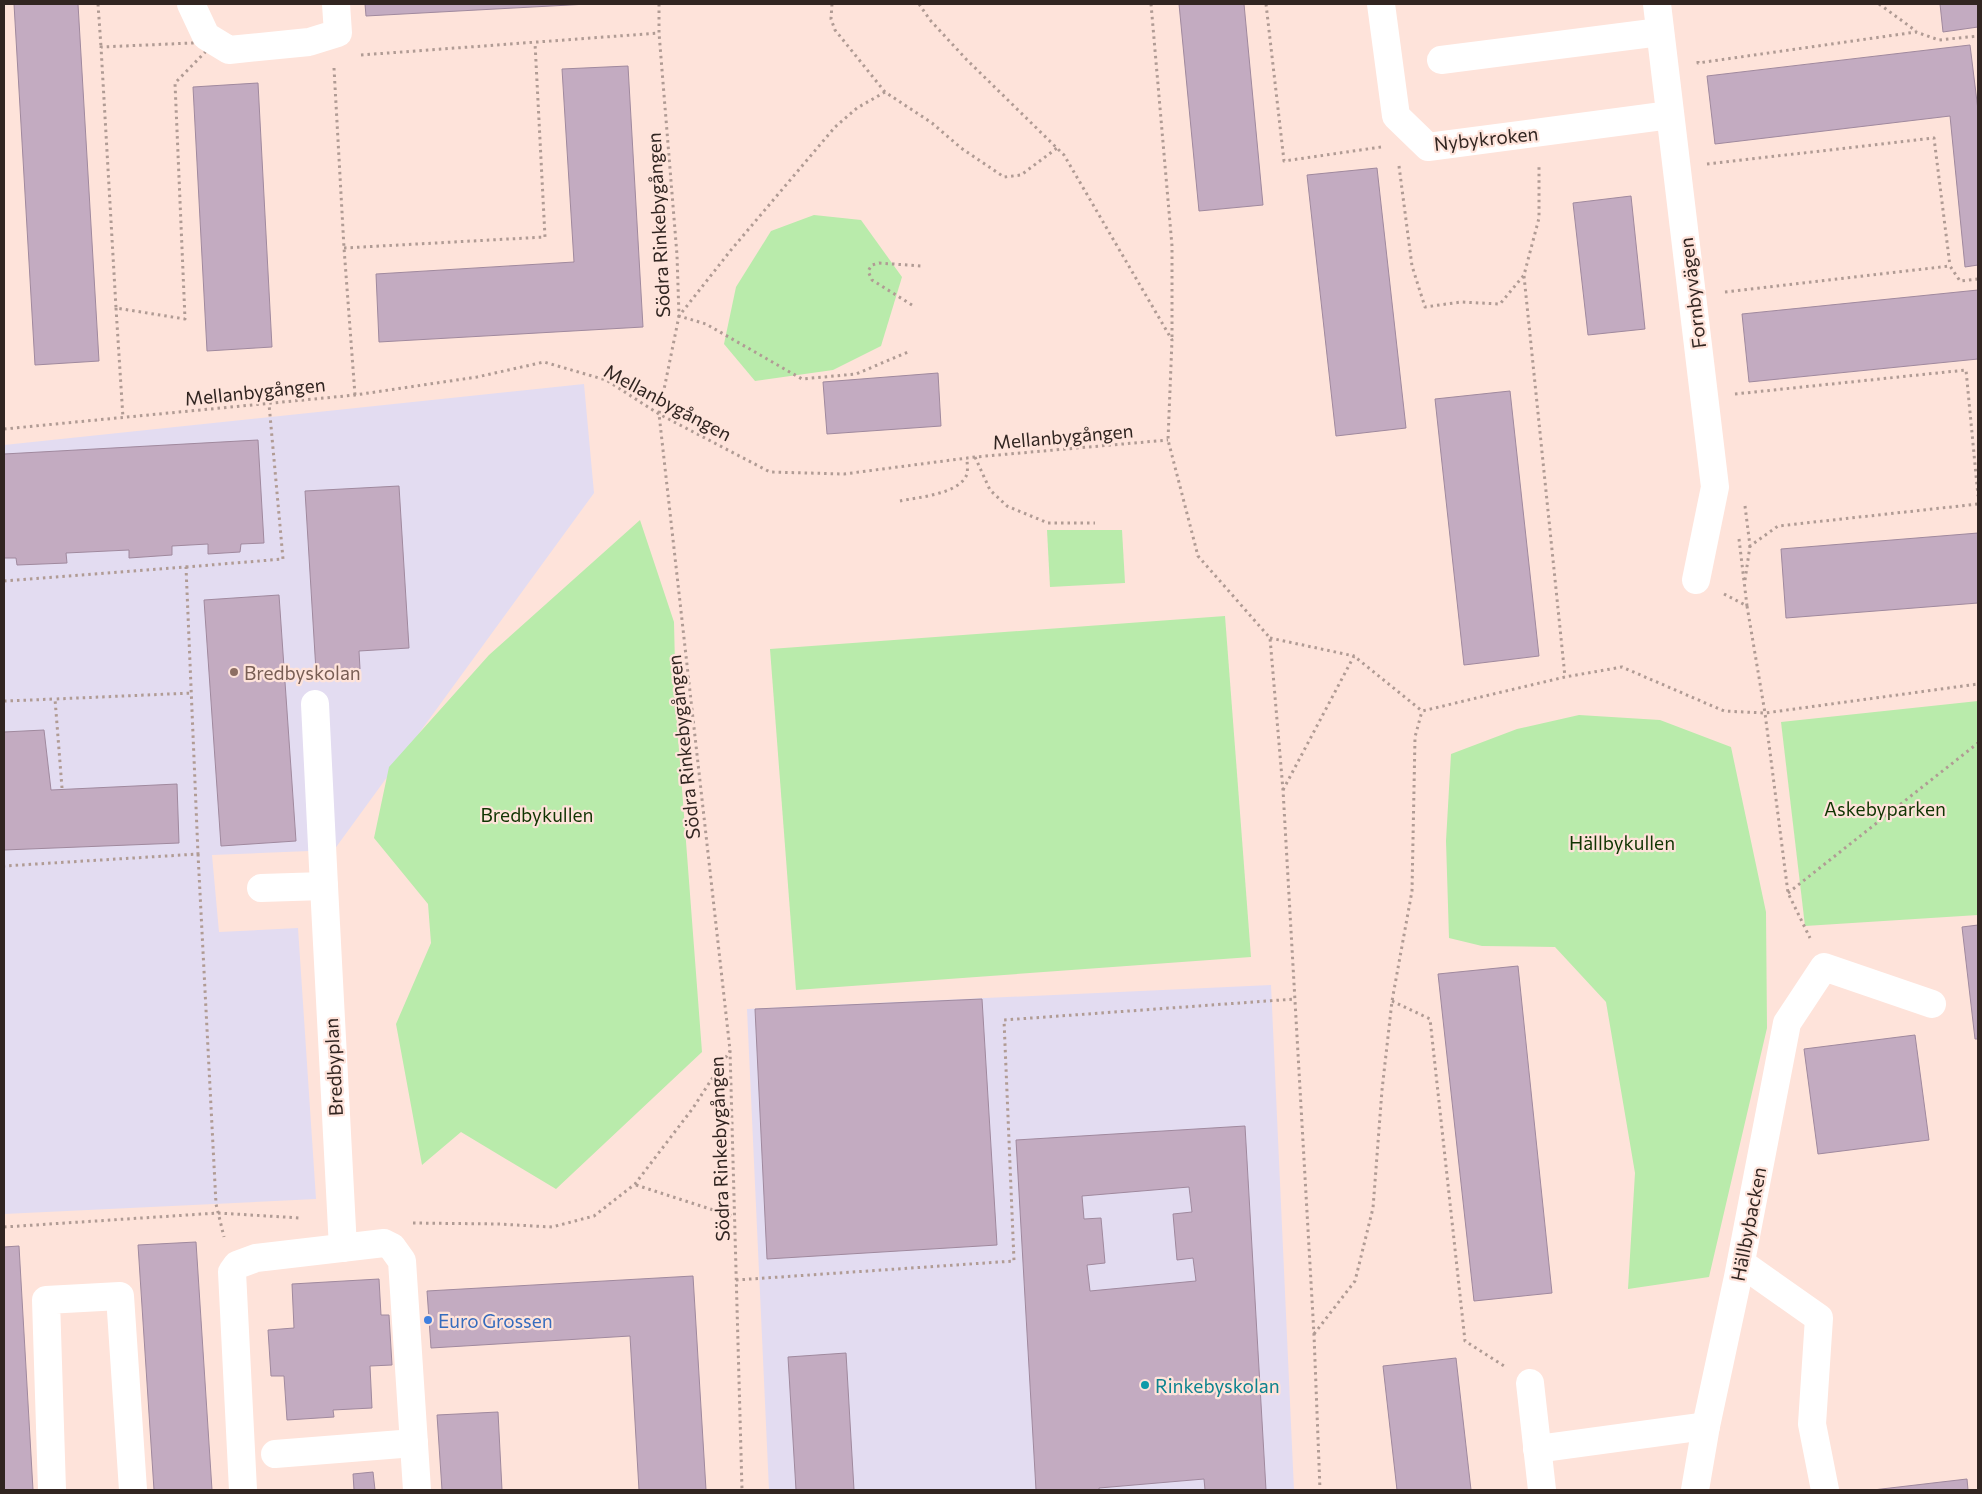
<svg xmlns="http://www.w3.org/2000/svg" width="1982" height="1494" font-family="Commissioner,sans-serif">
	<rect width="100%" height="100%" fill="#fee3da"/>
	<g fill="#e3dcf1">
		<path d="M584,384L594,493L334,850L212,855L219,932L298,928L316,1199L4,1214V445Z"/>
		<path d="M1271,985L1294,1490H769L747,1009Z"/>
	</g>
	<g fill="#b9ebab">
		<path d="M814,215L861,220L902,277L881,346L833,370L755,381L724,344L736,287L771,231Z"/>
		<path d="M640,520L674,622L676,710L702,1052L556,1189L461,1132L422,1165L396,1024L431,943L428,904L374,838L389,767L489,655Z"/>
		<path d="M1047,530H1122L1125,583L1050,587Z"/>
		<path d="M1225,616L1251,957L796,990L770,649Z"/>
		<path d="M1978,701V915L1805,926L1781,722Z"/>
		<path d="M1579,715L1660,720L1731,747L1766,912L1767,1028L1709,1277L1628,1289L1635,1173L1606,1002L1555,947L1482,946L1449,938L1446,841L1451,754L1517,729Z"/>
	</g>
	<g fill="#c3abc1" stroke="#a0899e" fill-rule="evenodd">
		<path d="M14,4H78L99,361L35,365Z"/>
		<path d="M365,4H588L366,16Z"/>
		<path d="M1179,4H1244L1263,205L1199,211Z"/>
		<path d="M1940,4H1978V27L1943,32Z"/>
		<path d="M1970,45L1978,110V265L1965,267L1950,116L1715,144L1707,76Z"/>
		<path d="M628,66L643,327L379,342L376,274L574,262L562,69Z"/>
		<path d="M258,83L272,347L207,351L193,87Z"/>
		<path d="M1377,168L1406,428L1336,436L1307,175Z"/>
		<path d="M1631,196L1645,329L1588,335L1573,203Z"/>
		<path d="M1978,290V359L1749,382L1742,314Z"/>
		<path d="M938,373L941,426L827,434L823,382Z"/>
		<path d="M1510,391L1539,656L1464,665L1435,399Z"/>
		<path d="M258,440L264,543L241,544L240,552L208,554V544L172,546V555L129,558V550L66,553L67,563L17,565L16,558H4V454Z"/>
		<path d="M399,486L409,648L359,651L360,669L316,671L305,491Z"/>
		<path d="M1978,533V603L1786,618L1781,549Z"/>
		<path d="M279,595L296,841L221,846L204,600Z"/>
		<path d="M44,730L51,790L177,784L179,843L4,850V732Z"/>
		<path d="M1978,925V1039H1975L1962,927Z"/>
		<path d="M1518,966L1552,1293L1474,1301L1438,974Z"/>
		<path d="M982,999L997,1245L767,1259L755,1009Z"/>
		<path d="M1915,1035L1929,1140L1818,1154L1804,1049Z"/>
		<path d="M1245,1126L1266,1490H1205L1204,1479L1099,1488V1490H1036L1016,1140ZM1189,1187L1192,1212L1173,1214L1177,1260L1193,1258L1196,1281L1090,1291L1087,1265L1105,1263L1101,1218L1084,1219L1082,1196Z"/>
		<path d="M196,1242L212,1490H154L138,1245Z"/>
		<path d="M19,1246L33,1490H4V1247Z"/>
		<path d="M693,1276L706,1490H639L630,1336L431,1348L427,1291Z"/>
		<path d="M379,1279L381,1315H389L392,1365L370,1366L372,1408L333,1410L334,1417L287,1420L284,1376H271L268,1330L294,1328L292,1284Z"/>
		<path d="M846,1353L854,1490H796L788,1357Z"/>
		<path d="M1456,1358L1471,1490H1397L1383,1366Z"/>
		<path d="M498,1412L502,1490H442L437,1415Z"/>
		<path d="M373,1472L375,1490H354L353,1474Z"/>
		<path d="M1967,1479L1968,1490H1873Z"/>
	</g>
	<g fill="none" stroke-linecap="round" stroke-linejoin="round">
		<g stroke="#b09b94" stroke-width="3" stroke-dasharray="2.5 4" stroke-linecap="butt">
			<path d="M98,4L101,47"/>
			<path d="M659,4V33L677,255L679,316L659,414L730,1050L742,1490"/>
			<path d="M832,4L831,19L835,30L885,92L932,123L961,148L1004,177L1021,175L1057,148"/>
			<path d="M919,4L930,20L966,59L1064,155L1172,340L1168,440L1198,556L1270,638L1283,790L1314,1335L1320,1490"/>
			<path d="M1151,4L1172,246V337"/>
			<path d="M1266,4L1284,161L1381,147"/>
			<path d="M1879,4L1916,31"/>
			<path d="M215,42L175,83L185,319L116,308L101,47Z"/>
			<path d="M361,55L659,33"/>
			<path d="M1698,61V63L1916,32L1939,40L1978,36"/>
			<path d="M334,68L344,248L355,395"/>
			<path d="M885,92L857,108L835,127L731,250L679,316L706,324L802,379L856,374L908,352"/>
			<path d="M1707,164L1934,138L1950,266"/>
			<path d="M1399,166L1412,266L1425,307L1461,302L1500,304L1524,275L1539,218V165"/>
			<path d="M344,248L545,237L535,43"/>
			<path d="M1524,276L1565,677"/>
			<path d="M1725,292L1950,266L1960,281L1978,279"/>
			<path d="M912,305L872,280L868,271L872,265L879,263L921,266"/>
			<path d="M116,308L123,418"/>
			<path d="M1735,394L1966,370L1978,496"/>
			<path d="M4,429L355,395L477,377L544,362L606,380L659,414L770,472L844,474L975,457L1168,440"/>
			<path d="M975,457L990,490L1007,506L1048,523H1095"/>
			<path d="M900,501C919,497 960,494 967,474C968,470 967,463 967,458"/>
			<path d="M1745,506L1750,546L1778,526L1978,504"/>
			<path d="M1739,539L1747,606"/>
			<path d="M186,567L283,559L269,404"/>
			<path d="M1745,580L1750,546"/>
			<path d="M4,581L186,567L198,854L4,866"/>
			<path d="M1724,594L1747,606L1765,713L1788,893L1810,938"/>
			<path d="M1270,638L1354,656"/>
			<path d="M4,701L55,699"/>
			<path d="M62,788L55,699L192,693"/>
			<path d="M1283,790L1354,656L1422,711L1565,677L1622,667L1724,711L1765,713L1978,684"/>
			<path d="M198,854L216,1204L224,1237"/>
			<path d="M1788,893L1978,743"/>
			<path d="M1392,1001L1430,1019L1465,1341L1504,1366"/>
			<path d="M636,1185L735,1217"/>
			<path d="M413,1223L498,1224L552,1227L594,1216L635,1184L693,1108L730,1051"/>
			<path d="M4,1227L218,1213L300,1218"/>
			<path d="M736,1280L1014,1261L1004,1020L1295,999"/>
			<path d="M1314,1334L1355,1281L1373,1208L1382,1090L1392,1001L1412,891L1415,737L1422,711"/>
		</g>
		<g stroke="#fff" stroke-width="28">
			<path d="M191,4L206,36L229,50L309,42L338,33L336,4"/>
			<path d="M1381,4L1396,116L1428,147L1670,115"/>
			<path d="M1657,4L1715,487L1696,580"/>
			<path d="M1441,60L1660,32"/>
			<path d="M324,886L343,1248"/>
			<path d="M261,888L324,886L315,704"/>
			<path d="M1741,1263L1819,1318L1812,1424L1825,1490"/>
			<path d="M1530,1383L1542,1490"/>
			<path d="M1537,1449L1706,1426"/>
			<path d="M275,1454L414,1443"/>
			<path d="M52,1490L46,1300L120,1296L133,1490"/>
			<path d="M243,1490L232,1272L237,1265L256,1258L384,1243L392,1247L402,1261L417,1490"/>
			<path d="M1695,1490L1706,1426L1738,1277L1787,1023L1824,967L1932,1004"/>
		</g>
	</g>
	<circle fill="#8d6e63" stroke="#fee3da" stroke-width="2" cx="234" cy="672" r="5"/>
	<circle fill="#3f7fe0" stroke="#fee3da" stroke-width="2" cx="428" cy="1320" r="5"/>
	<circle fill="#0f9aa8" stroke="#fee3da" stroke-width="2" cx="1145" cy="1385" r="5"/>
	<g text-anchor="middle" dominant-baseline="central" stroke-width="4.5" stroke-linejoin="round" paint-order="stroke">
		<g font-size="19" fill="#312521" stroke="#fee3da">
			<text transform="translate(1486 138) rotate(-6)">Nybykroken</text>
			<text transform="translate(658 225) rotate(-93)">Södra Rinkebygången</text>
			<text transform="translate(1692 293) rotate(-97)">Fornbyvägen</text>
			<text transform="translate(255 391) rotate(-6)">Mellanbygången</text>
			<text transform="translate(668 402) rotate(28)">Mellanbygången</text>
			<text transform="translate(1063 436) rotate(-5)">Mellanbygången</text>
			<text transform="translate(683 747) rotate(-96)">Södra Rinkebygången</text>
			<text transform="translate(333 1067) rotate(-93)">Bredbyplan</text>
			<text transform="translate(719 1149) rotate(-92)">Södra Rinkebygången</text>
			<text transform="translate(1748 1224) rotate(-79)">Hällbybacken</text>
		</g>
		<g font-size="19" fill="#785e54" stroke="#fee3da" text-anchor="start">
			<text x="244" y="672">Bredbyskolan</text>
		</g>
		<g font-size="19" fill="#103402" stroke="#fee3da">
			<text x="1885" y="808">Askebyparken</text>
			<text x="537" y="814">Bredbykullen</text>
			<text x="1622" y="842">Hällbykullen</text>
		</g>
		<g font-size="19" fill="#366cbe" stroke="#fee3da" text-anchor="start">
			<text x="438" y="1320">Euro Grossen</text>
		</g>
		<g font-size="19" fill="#0d838f" stroke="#fee3da" text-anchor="start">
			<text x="1155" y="1385">Rinkebyskolan</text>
		</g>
	</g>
	<rect width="1982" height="1494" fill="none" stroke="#312521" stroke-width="10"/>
</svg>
